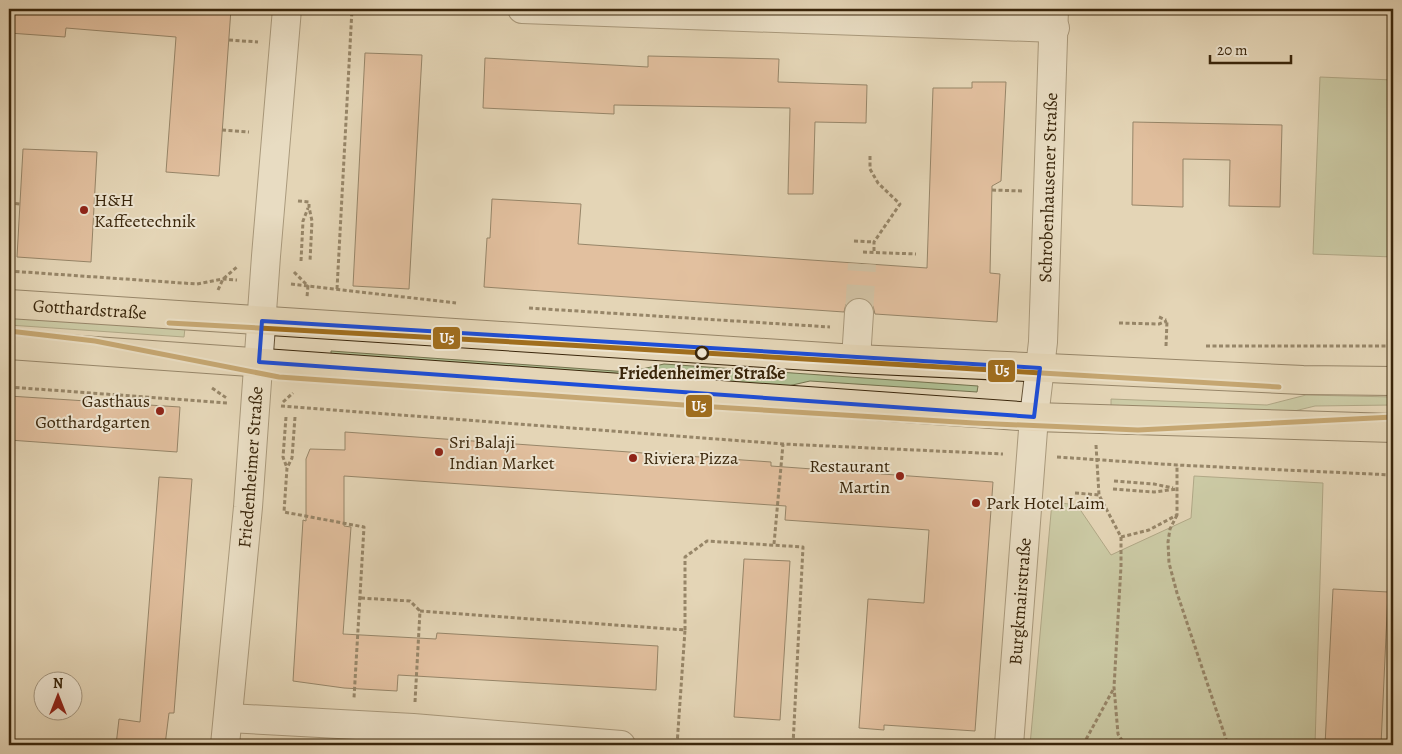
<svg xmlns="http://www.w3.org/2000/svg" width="1402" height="754" font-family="Alegreya,serif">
	<rect width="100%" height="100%" fill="#e4d5b7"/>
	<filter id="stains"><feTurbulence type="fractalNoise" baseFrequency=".004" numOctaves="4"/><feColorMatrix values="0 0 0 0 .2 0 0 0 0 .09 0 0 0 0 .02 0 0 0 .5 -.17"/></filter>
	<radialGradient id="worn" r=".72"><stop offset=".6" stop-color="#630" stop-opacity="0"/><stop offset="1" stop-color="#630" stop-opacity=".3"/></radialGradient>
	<g fill="#afbe92" stroke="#74724e">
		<path d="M1320,77L1393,80V257L1313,254Z"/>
		<path d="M9,318L185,328L184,337L9,325Z"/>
		<path d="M331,351L629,372L664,364L978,386L977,392L810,381L775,389L331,359Z"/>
		<path d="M1306,395L1393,397V405L1315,406L1270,417L1111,410V399L1267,405Z"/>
		<path d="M1194,476L1323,483L1315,745H1030L1052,502L1077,505L1111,555L1191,518Z"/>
	</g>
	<g fill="#e0a683" stroke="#3a260b">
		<path d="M9,9H231L219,176L166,172L176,37L66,28L65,37L9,33Z"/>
		<path d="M365,53L422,55L409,289L353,286Z"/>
		<path d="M648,56L779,59L778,82L867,85L866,123L815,122L813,194H788L790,108L614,105V114L483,108L485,58L648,67Z"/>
		<path d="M972,82H1006L1001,181L992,186L990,273L1000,274L997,322L875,314L873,306L868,300L860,298L852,299L846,304L844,312L484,287L487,238H490L492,199L581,204L578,244L927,268L933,88H972Z"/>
		<path d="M1133,122L1282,125L1280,207L1229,206L1230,160L1183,159V207L1132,205Z"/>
		<path d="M23,149L97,152L91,262L17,257Z"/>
		<path d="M9,396L180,407L177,452L9,440Z"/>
		<path d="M345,432L771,462V466L993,482L975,731L884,725V730L859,728L868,599L924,603L929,530L785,520L786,506L344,476V526L351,527L343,634L436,639L437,633L658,646L656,690L398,675L397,691L344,688L293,681L303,520L306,521V459L310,449L345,450Z"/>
		<path d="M159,477L192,479L174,713H169L165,745H116L119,719L140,722Z"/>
		<path d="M744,559L790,561L780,720L734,717Z"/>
		<path d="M1333,589L1388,592L1381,745H1325Z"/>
	</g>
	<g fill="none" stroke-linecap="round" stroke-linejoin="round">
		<path stroke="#c2b295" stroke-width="28" stroke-dasharray="28 14" stroke-linecap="butt" d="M859,313L862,264"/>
		<defs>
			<g id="minor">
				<path d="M522,9L1055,28"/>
				<path d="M856,359L859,313"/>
				<path d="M229,718L413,728L621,745"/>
				<path id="s1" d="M225,745L248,507L266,256L287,9"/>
				<path id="s2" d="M1009,745L1034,417L1043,342L1054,9"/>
			</g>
			<g id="major">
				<path id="s3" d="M9,304L856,359L1303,380L1393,381"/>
				<path d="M9,345L1034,417L1393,428"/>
			</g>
		</defs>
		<use href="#minor" stroke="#645236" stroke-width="30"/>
		<use href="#major" stroke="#3a260b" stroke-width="30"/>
		<g stroke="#3a260b" stroke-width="3" stroke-dasharray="4 2.5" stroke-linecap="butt">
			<path d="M229,40L258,42"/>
			<path d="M222,130L249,132"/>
			<path d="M870,156V169L878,183L900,204L874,242V253"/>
			<path d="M992,190L1022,191"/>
			<path d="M298,201L309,202V207L312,221L310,261"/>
			<path d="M9,203L20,204"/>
			<path d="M854,241L874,242"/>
			<path d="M863,252L916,254"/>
			<path d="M301,261L303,221L308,208"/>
			<path d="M9,271L197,284L223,279L237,280"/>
			<path d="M294,272L308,286L307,297"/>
			<path d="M291,284L456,303"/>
			<path d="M337,289L352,9"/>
			<path d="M218,290L223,279L238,266"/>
			<path d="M529,308L830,327"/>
			<path d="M1159,317L1166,320"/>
			<path d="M1119,323L1159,324L1167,321"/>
			<path d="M1166,346L1167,321"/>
			<path d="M1206,346H1393"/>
			<path d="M9,387L228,403"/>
			<path d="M212,388L228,399"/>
			<path d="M283,402L293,393"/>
			<path d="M281,406L783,444L1003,454"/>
			<path d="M286,417L283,457L287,468"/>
			<path d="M295,417L292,458L287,468L284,512L364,527L354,698"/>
			<path d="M1096,445L1099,495L1121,537V566L1114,687L1118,734L1125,745"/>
			<path d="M1057,457L1177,465L1393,475"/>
			<path d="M1114,481L1154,484L1173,488"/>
			<path d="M1113,489L1154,492L1177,489"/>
			<path d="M1075,493L1099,495"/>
			<path d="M1177,515L1170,529L1168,542L1169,563L1177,593L1228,745"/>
			<path d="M1121,537L1149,530L1177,515V465"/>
			<path d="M774,544L783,444"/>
			<path d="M361,598L410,601L420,611"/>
			<path d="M685,630V557L707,541L803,547L793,745"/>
			<path d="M415,702L420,611L685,630L677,745"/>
			<path d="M1083,745L1114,688"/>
		</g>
		<use href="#minor" stroke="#ede4d0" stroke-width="28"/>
		<use href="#major" stroke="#e4d5b7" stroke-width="28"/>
		<defs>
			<g id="metro-1">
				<path d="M169,323L585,346L1279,387"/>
				<path d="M9,331L95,341L279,377L698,406L974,423L1138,430L1393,417"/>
			</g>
		</defs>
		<use href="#metro-1" stroke="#ede4d0" stroke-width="9"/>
		<use href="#metro-1" stroke="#a06e1e" stroke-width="5"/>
	</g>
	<path d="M0 0H1402V754H0ZM262,321L1040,368L1034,417L259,362Z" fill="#e4d5b7" fill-opacity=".55" fill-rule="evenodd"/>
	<path fill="none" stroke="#1d4ed8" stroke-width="4" stroke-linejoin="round" d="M262,321L1040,368L1034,417L259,362Z"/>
	<g fill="#8f2418" stroke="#ede4d0" stroke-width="2">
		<circle cx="84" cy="210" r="5"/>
		<circle cx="160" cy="411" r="5"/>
		<circle cx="439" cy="452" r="5"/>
		<circle cx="633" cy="458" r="5"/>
		<circle cx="900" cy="476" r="5"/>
		<circle cx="976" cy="503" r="5"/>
	</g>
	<circle fill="#ede4d0" stroke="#3a260b" stroke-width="2.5" cx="702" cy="353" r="6"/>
	<g text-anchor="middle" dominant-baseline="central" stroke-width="4" stroke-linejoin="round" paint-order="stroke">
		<g font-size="18" fill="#3a260b" stroke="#ede4d0">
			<text stroke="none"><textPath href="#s2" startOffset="559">Schrobenhausener Straße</textPath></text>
			<text stroke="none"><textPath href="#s3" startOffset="81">Gotthardstraße</textPath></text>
			<text stroke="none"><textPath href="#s1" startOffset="279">Friedenheimer Straße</textPath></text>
			<text stroke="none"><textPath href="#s2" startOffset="144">Burgkmairstraße</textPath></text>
		</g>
		<g font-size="18" fill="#3a260b" stroke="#ede4d0" text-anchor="start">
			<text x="94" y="200">H&amp;H<tspan x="94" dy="21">Kaffeetechnik</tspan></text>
			<text x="150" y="401" text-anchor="end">Gasthaus<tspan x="150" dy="21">Gotthardgarten</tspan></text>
			<text x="449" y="442">Sri Balaji<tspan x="449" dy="21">Indian Market</tspan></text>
			<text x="643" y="458">Riviera Pizza</text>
			<text x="890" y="466" text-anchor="end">Restaurant<tspan x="890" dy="21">Martin</tspan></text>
			<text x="986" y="503">Park Hotel Laim</text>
		</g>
		<g font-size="18" font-weight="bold" fill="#3a260b" stroke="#ede4d0">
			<text x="702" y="373">Friedenheimer Straße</text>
		</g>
	</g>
	<g stroke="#ede4d0" stroke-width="2">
		<rect x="432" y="326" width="29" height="24" rx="5" fill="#a06e1e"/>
		<rect x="987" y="359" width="29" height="24" rx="5" fill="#a06e1e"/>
		<rect x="685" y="394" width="28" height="24" rx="5" fill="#a06e1e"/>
	</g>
	<g font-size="14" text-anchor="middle" font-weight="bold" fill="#fff">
		<text x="447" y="343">U5</text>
		<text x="1002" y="375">U5</text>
		<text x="699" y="411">U5</text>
	</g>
	<rect width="1402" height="754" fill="none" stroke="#e4d5b7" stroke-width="30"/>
	<rect x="10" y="10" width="1382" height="734" fill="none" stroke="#3a260b" stroke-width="2.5"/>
	<rect x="15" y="15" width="1372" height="724" fill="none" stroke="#3a260b"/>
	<g transform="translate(58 696)"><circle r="24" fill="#ede4d0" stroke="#a59881"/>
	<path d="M0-4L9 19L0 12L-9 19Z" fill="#8f2418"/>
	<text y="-8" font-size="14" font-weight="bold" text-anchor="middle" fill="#3a260b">N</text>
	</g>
	<path d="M1210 55v8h81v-8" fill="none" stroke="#3a260b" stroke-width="2.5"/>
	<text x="1217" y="55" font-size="15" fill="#3a260b" stroke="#ede4d0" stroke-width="4" paint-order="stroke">20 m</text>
	<rect width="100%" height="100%" filter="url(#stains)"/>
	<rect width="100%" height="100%" fill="url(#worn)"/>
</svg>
